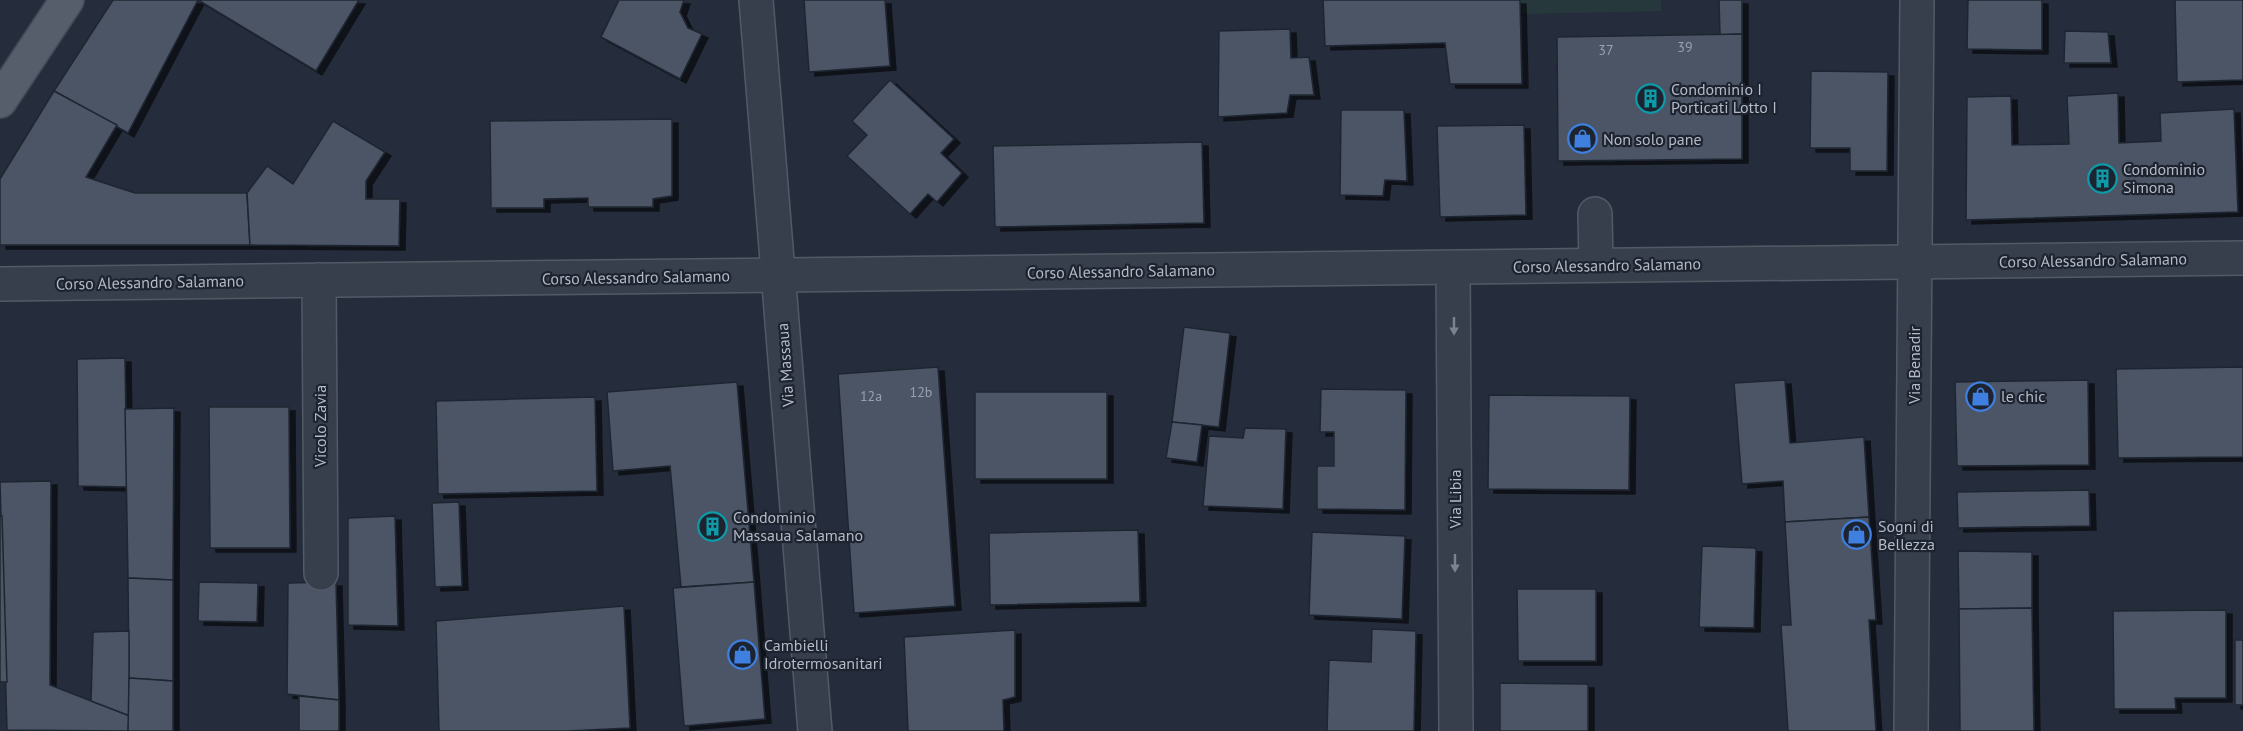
<svg xmlns="http://www.w3.org/2000/svg" width="2243" height="731" font-family="'PT Sans',sans-serif">
	<defs>
		<filter id="shadow"><feDropShadow dx="6" dy="4" stdDeviation="0" flood-color="#0009"/></filter>
	</defs>
	<rect width="100%" height="100%" fill="#252c3b"/>
	<path fill="#27383c" d="M1520,0H1661V11L1520,14Z"/>
	<g fill="#4b5465" stroke="#1f2632" stroke-width="1.5" filter="url(#shadow)">
		<path d="M113,0H198L128,133L54,91Z"/>
		<path d="M198,0H359L316,71Z"/>
		<path d="M619,0H684L680,12L688,28L702,34L680,79L601,37Z"/>
		<path d="M804,0H885L890,66L809,72Z"/>
		<path d="M1323,0H1520L1522,84H1450L1445,43L1325,46Z"/>
		<path d="M1719,0H1742V34L1720,35Z"/>
		<path d="M1968,0H2042V50L1967,49Z"/>
		<path d="M2175,0H2243V80L2177,82Z"/>
		<path d="M1290,29L1291,58L1309,57L1314,95H1290L1287,113L1218,117L1219,31Z"/>
		<path d="M2065,31L2108,32L2111,63H2064Z"/>
		<path d="M1742,34V159L1558,161L1557,37Z"/>
		<path d="M1811,71L1888,72L1887,171H1850V148H1810Z"/>
		<path d="M890,80L954,139L941,153L962,173L937,202L928,194L910,214L847,156L867,135L852,121Z"/>
		<path d="M54,91L117,125L86,177L135,193H247L250,245H0V179Z"/>
		<path d="M2118,93L2119,143L2161,141L2160,113L2234,109L2238,212L1966,220L1967,97L2011,96L2012,145L2069,144L2067,96Z"/>
		<path d="M1341,110H1404L1407,181L1385,180L1383,196L1340,195Z"/>
		<path d="M672,119V196L653,199V207H588V198L544,199V208H491L490,121Z"/>
		<path d="M333,121L385,152L366,181V199H400L399,246L250,245L247,193L267,166L293,184Z"/>
		<path d="M1524,125L1526,215L1440,217L1437,126Z"/>
		<path d="M1202,142L1204,223L995,227L993,146Z"/>
		<path d="M1184,327L1230,333L1219,427L1172,422Z"/>
		<path d="M125,358L127,487L78,486L77,359Z"/>
		<path d="M938,367L955,606L854,613L838,374Z"/>
		<path d="M2243,367V457L2118,458L2116,369Z"/>
		<path d="M1785,380L1790,443L1864,437L1869,517L1785,522L1783,481L1742,484L1734,383Z"/>
		<path d="M2088,380L2089,465L1957,466L1955,382Z"/>
		<path d="M737,382L754,582L681,587L670,466L613,471L607,392Z"/>
		<path d="M1321,389L1406,390L1405,510L1317,509V466H1334V432H1320Z"/>
		<rect x="975" y="392" width="132" height="87"/>
		<path d="M1489,395L1630,396L1629,490L1488,489Z"/>
		<path d="M595,397L597,491L438,494L436,401Z"/>
		<path d="M209,407H289L290,548H210Z"/>
		<path d="M174,408L173,580L128,578L125,409Z"/>
		<path d="M1172,422L1202,425L1197,462L1166,458Z"/>
		<path d="M1245,428L1286,429L1283,509L1203,506L1209,436L1243,438Z"/>
		<path d="M51,481L50,685L130,716L128,731L7,730L0,482Z"/>
		<path d="M2089,490L2090,526L1958,528L1957,492Z"/>
		<path d="M459,502L462,586L435,587L432,503Z"/>
		<path d="M0,516H2L7,682H0Z"/>
		<path d="M395,516L398,626L348,625V518Z"/>
		<path d="M1869,517L1876,620H1869L1876,731H1788L1781,625H1791L1785,522Z"/>
		<path d="M1138,530L1140,602L990,605L989,533Z"/>
		<path d="M1312,532L1405,536L1402,619L1309,615Z"/>
		<path d="M1702,546L1756,548L1754,628L1699,627Z"/>
		<path d="M1958,551L2032,552V608L1959,609Z"/>
		<path d="M128,578L173,580V681L129,678Z"/>
		<path d="M199,582L258,583L257,622L198,621Z"/>
		<path d="M336,582L339,700L287,694L288,583Z"/>
		<path d="M754,582L765,719L684,726L673,588Z"/>
		<path d="M1517,589H1596V661H1518Z"/>
		<path d="M624,606L630,728L568,731H439L436,621Z"/>
		<path d="M2032,608L2034,731H1960L1959,609Z"/>
		<path d="M2226,610V698H2175L2176,709H2114L2113,611Z"/>
		<path d="M1372,629L1416,631L1414,731H1327L1329,660L1371,662Z"/>
		<path d="M1015,630V697L1003,700L1004,731H908L904,637Z"/>
		<path d="M129,631V678L130,716L91,701L93,632Z"/>
		<rect x="2235" y="640" width="8" height="65"/>
		<path d="M129,678L173,681V731H128Z"/>
		<path d="M1500,683L1588,684V731H1500Z"/>
		<path d="M299,696L339,700V731H299Z"/>
	</g>
	<g fill="none" stroke-linecap="round" stroke-linejoin="round">
		<defs>
			<g id="minor">
				<path d="M756,0L815,731"/>
				<path d="M1595,214L1596,265"/>
				<path d="M1453,268L1456,731"/>
				<path d="M319,280L321,573"/>
				<path d="M0,284L2243,258"/>
				<path d="M1911,731L1917,0"/>
			</g>
			<path id="major" d="M0,101L67,0"/>
		</defs>
		<use href="#minor" stroke="#535a66" stroke-width="36"/>
		<use href="#major" stroke="#414854" stroke-width="36"/>
		<use href="#minor" stroke="#383f4c" stroke-width="33"/>
		<use href="#major" stroke="#565d6b" stroke-width="33"/>
	</g>
	<defs><path id="oneway-solid" d="M-6-.8H1V-3.2L6.5 0L1 3.2V.8H-6Z" transform="scale(1.5)"/></defs>
	<g fill="#7c8390">
		<use href="#oneway-solid" transform="translate(1454 326) rotate(90)"/>
		<use href="#oneway-solid" transform="translate(1455 563) rotate(90)"/>
	</g>
	<defs>
		<symbol id="building-ring" viewBox="-11 -11 22 22"><circle r="9.5" fill="#1d2430" stroke="#0f9aa8" stroke-width="1.5"/><path d="M-4-6H4V6H1V3H-1V6H-4ZM-2.5-4.3h1.7v1.8h-1.7ZM.8-4.3h1.7v1.8H.8ZM-2.5-1h1.7V.8h-1.7ZM.8-1h1.7V.8H.8Z" fill="#0f9aa8"/></symbol>
		<symbol id="shop-ring" viewBox="-11 -11 22 22"><circle r="9.5" fill="#1d2430" stroke="#3f7fe0" stroke-width="1.5"/><path d="M-5-2.5h2.3a2.7 3.5 0 0 1 5.4 0H5L5.5 6h-11ZM-1.5-2.5h3a1.5 2.3 0 0 0-3 0Z" fill="#3f7fe0"/></symbol>
	</defs>
	<g fill-rule="evenodd">
		<use href="#building-ring" x="1634" y="82" width="33" height="33"/>
		<use href="#shop-ring" x="1566" y="122" width="33" height="33"/>
		<use href="#building-ring" x="2086" y="162" width="33" height="33"/>
		<use href="#shop-ring" x="1964" y="380" width="33" height="33"/>
		<use href="#building-ring" x="696" y="510" width="33" height="33"/>
		<use href="#shop-ring" x="1840" y="518" width="33" height="33"/>
		<use href="#shop-ring" x="726" y="638" width="33" height="33"/>
	</g>
	<g text-anchor="middle" dominant-baseline="central" stroke-width="4.5" stroke-linejoin="round" paint-order="stroke">
		<g font-size="14" fill="#9aa0ae">
			<text x="1685" y="47">39</text>
			<text x="1606" y="50">37</text>
			<text x="921" y="392">12b</text>
			<text x="871" y="396">12a</text>
		</g>
		<g font-size="16" fill="#b4bac7" stroke="#1d2430" text-anchor="start">
			<text x="1671" y="89">Condominio I<tspan x="1671" dy="18">Porticati Lotto I</tspan></text>
			<text x="1603" y="139">Non solo pane</text>
			<text x="2123" y="169">Condominio<tspan x="2123" dy="18">Simona</tspan></text>
			<text x="2001" y="396">le chic</text>
			<text x="733" y="517">Condominio<tspan x="733" dy="18">Massaua Salamano</tspan></text>
			<text x="1878" y="526">Sogni di<tspan x="1878" dy="18">Bellezza</tspan></text>
			<text x="764" y="645">Cambielli<tspan x="764" dy="18">Idrotermosanitari</tspan></text>
		</g>
		<g font-size="16" fill="#b4bac7" stroke="#1d2430">
			<text transform="translate(2093 260) rotate(-1)">Corso Alessandro Salamano</text>
			<text transform="translate(1607 265) rotate(-1)">Corso Alessandro Salamano</text>
			<text transform="translate(1121 271) rotate(-1)">Corso Alessandro Salamano</text>
			<text transform="translate(636 277) rotate(-1)">Corso Alessandro Salamano</text>
			<text transform="translate(150 282) rotate(-1)">Corso Alessandro Salamano</text>
			<text transform="translate(785 365) rotate(-94)">Via Massaua</text>
			<text transform="translate(1914 365) rotate(-90)">Via Benadir</text>
			<text transform="translate(320 426) rotate(-90)">Vicolo Zavia</text>
			<text transform="translate(1455 499) rotate(-90)">Via Libia</text>
		</g>
	</g>
</svg>
